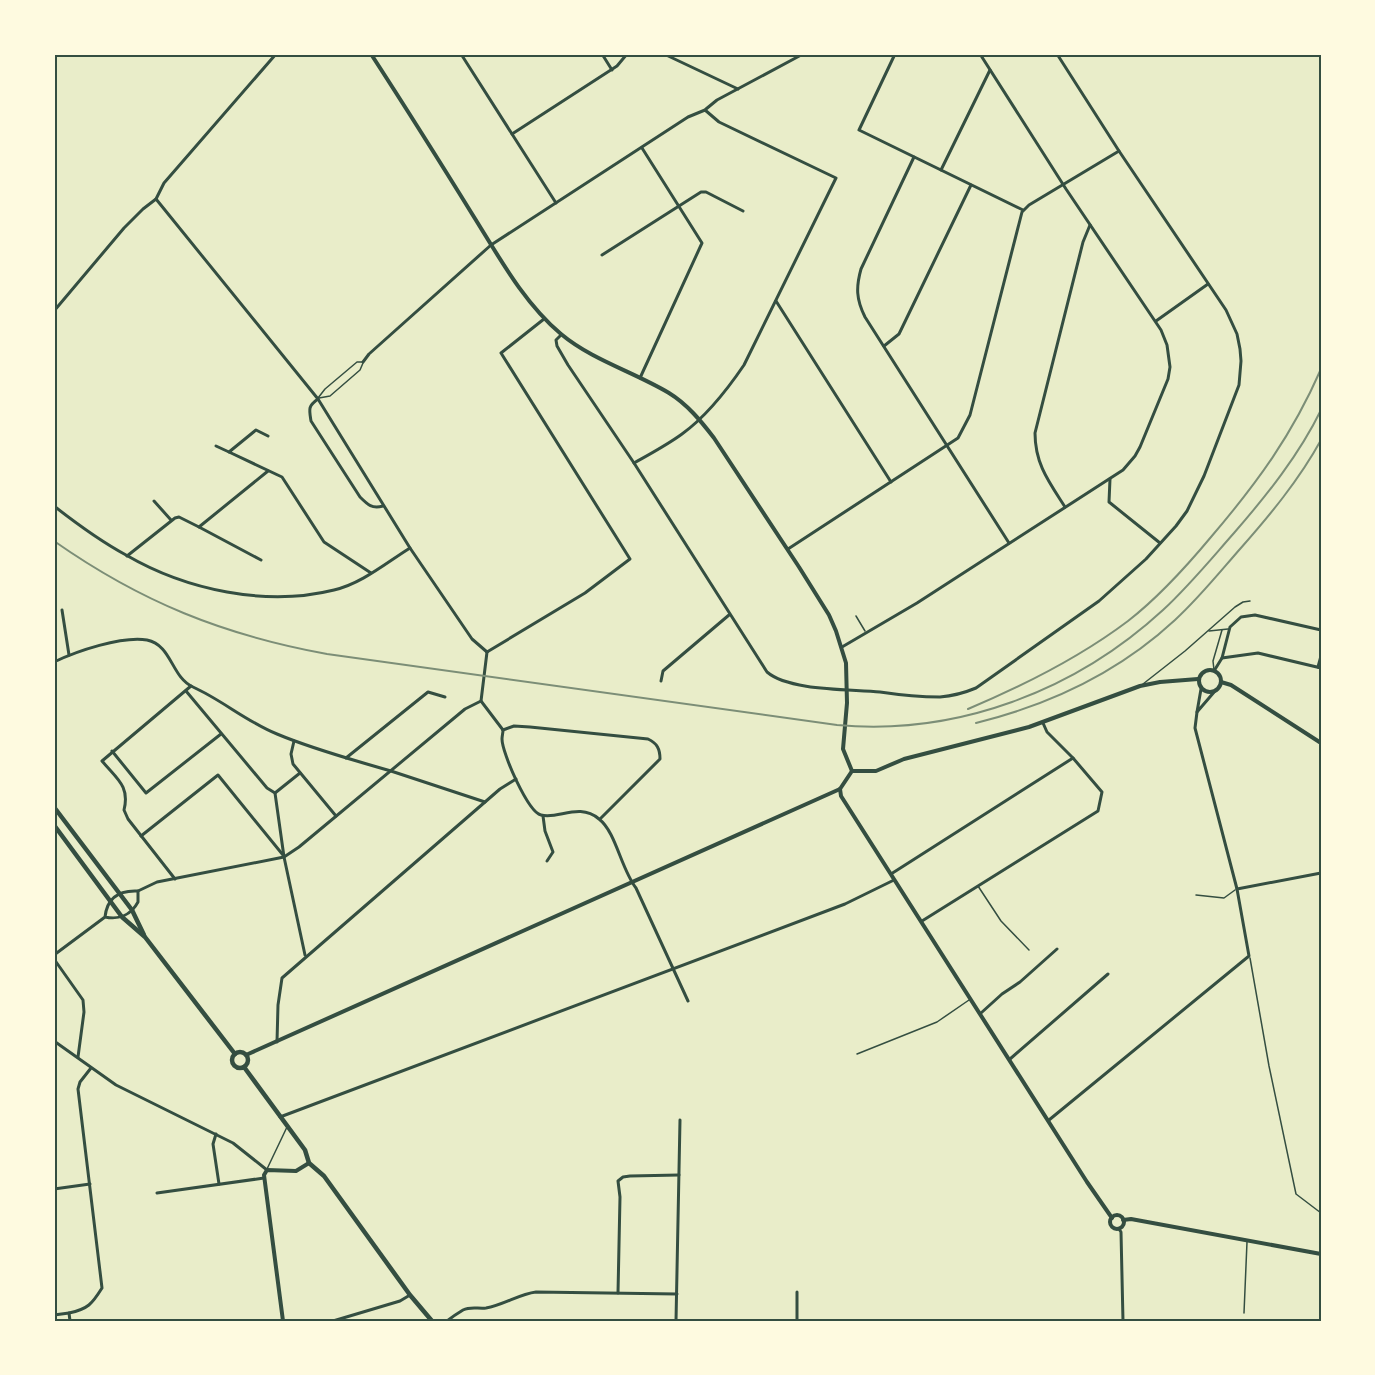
<svg xmlns="http://www.w3.org/2000/svg" width="1375" height="1375" font-family="'Asap Condensed',sans-serif">
	<rect width="100%" height="100%" fill="#e9edc9"/>
	<g fill="none" stroke-linecap="round" stroke-linejoin="round">
		<g stroke="#344e41" stroke-width="1.5">
			<path d="M318,398L325,389L357,362H362"/>
			<path d="M319,398L330,396L360,370L363,363"/>
			<path d="M856,616L865,631"/>
			<path d="M1209,631L1228,629"/>
			<path d="M1214,670L1213,661L1222,630"/>
			<path d="M1143,684L1185,651L1235,607L1243,602L1250,601"/>
			<path d="M978,886L1001,921L1029,950"/>
			<path d="M1196,895L1224,898L1235,890"/>
			<path d="M1250,958L1269,1066L1296,1194L1321,1213"/>
			<path d="M857,1054L937,1022L969,1000"/>
			<path d="M267,1169L287,1127"/>
			<path d="M1244,1313L1247,1242"/>
		</g>
		<g stroke="#344e41" stroke-width="3">
			<path d="M461,54L556,203"/>
			<path d="M602,54L612,70"/>
			<path d="M664,54L738,89"/>
			<path d="M895,54L859,130L1023,210"/>
			<path d="M706,109L717,100L803,54"/>
			<path d="M512,134L617,66L627,54"/>
			<path d="M914,157L861,269C856,287 856,299 865,317L1009,543"/>
			<path d="M941,170L990,70"/>
			<path d="M156,199L318,399L410,548L472,639L487,652"/>
			<path d="M602,255L701,192H706L743,211"/>
			<path d="M776,301L891,482"/>
			<path d="M54,311L124,228L143,209L156,199L164,183L276,54"/>
			<path d="M1156,321L1208,284"/>
			<path d="M561,335L556,340L557,346L568,365L634,463L767,672C789,691 850,689 880,692C900,695 920,697 940,697C953,696 964,693 976,688L1099,601L1146,559L1176,526L1187,511L1204,476L1239,385L1241,361L1240,349L1237,334L1226,310L1119,151L1057,54"/>
			<path d="M884,346L899,334L971,185"/>
			<path d="M363,362L369,354L491,245L688,117L705,110L719,122L836,178L744,365C727,390 707,416 682,434C667,445 650,454 634,463"/>
			<path d="M640,378L702,243L642,148"/>
			<path d="M318,399C308,406 309,409 311,421L360,497C368,505 372,509 383,506"/>
			<path d="M268,436L256,430L229,452L282,477L324,542L371,573"/>
			<path d="M216,446L229,452"/>
			<path d="M1110,479L1109,502L1160,543"/>
			<path d="M154,501L171,520"/>
			<path d="M54,506C77,524 100,541 126,555C186,590 266,607 334,590C361,584 386,563 410,548"/>
			<path d="M1065,507C1049,482 1035,464 1035,433L1083,242L1090,225"/>
			<path d="M199,527L261,560"/>
			<path d="M788,549L958,438L970,415L1022,212L1029,205L1119,151"/>
			<path d="M127,556L175,518L179,517L199,527L268,471"/>
			<path d="M62,610L69,655"/>
			<path d="M842,647L917,603L1123,470L1135,456L1140,447L1168,379L1170,367L1167,345L1161,330L1066,189L980,54"/>
			<path d="M487,652L585,593L630,559L501,353L544,319"/>
			<path d="M487,652L481,701L503,730"/>
			<path d="M1222,658L1258,653L1321,668"/>
			<path d="M54,662C77,651 121,636 147,640C172,645 171,677 193,687C222,700 247,722 277,734C315,750 354,760 394,772C424,782 454,792 485,802"/>
			<path d="M1318,667L1321,656"/>
			<path d="M1214,671L1222,658L1230,627L1241,617L1255,615L1321,630"/>
			<path d="M661,681L663,671L729,615"/>
			<path d="M1201,689L1197,712L1215,691"/>
			<path d="M186,691L267,788L275,793L284,857L305,955"/>
			<path d="M503,730C503,733 502,736 502,739C502,753 528,812 541,815C558,820 579,802 599,819C616,832 621,869 636,888L688,1001"/>
			<path d="M503,730L514,726L530,727L648,739C657,743 660,749 660,759L600,819"/>
			<path d="M294,741L291,754L293,764L336,816"/>
			<path d="M112,751L146,793L221,734"/>
			<path d="M346,758L428,692L445,697"/>
			<path d="M275,793L300,773"/>
			<path d="M543,816L545,831L553,852L547,861"/>
			<path d="M141,836L218,775L283,855"/>
			<path d="M891,874L1073,758"/>
			<path d="M175,879L128,819L124,810C130,786 117,779 102,761L191,686"/>
			<path d="M1237,889L1321,873"/>
			<path d="M138,891L157,882L284,857L299,847L465,709L481,701"/>
			<path d="M922,921L1098,811L1102,792L1073,758L1047,732L1043,723"/>
			<path d="M54,955L105,917C119,920 131,915 138,902V891C119,890 107,898 105,917"/>
			<path d="M54,959L83,1000L84,1012L78,1057"/>
			<path d="M981,1013L1002,994L1020,982L1057,949"/>
			<path d="M54,1041L116,1085L233,1143L267,1170"/>
			<path d="M277,1042L278,1005L282,978L500,789L516,779"/>
			<path d="M1010,1059L1108,974"/>
			<path d="M280,1117L845,904L894,880"/>
			<path d="M1049,1120L1249,956L1237,889L1195,728L1197,712"/>
			<path d="M216,1134L213,1144L219,1184"/>
			<path d="M54,1189L90,1184"/>
			<path d="M157,1193L264,1178"/>
			<path d="M1119,1229L1121,1232L1123,1321"/>
			<path d="M797,1292V1321"/>
			<path d="M618,1293L620,1197L618,1181L623,1177L630,1176L679,1175"/>
			<path d="M54,1315L69,1313"/>
			<path d="M70,1321L69,1313C88,1309 92,1304 102,1288L78,1089L80,1082L91,1068"/>
			<path d="M333,1321L400,1301L410,1295"/>
			<path d="M447,1321C452,1317 458,1313 463,1310C471,1306 478,1309 486,1308C504,1305 519,1294 536,1292L677,1294"/>
			<path d="M676,1321L680,1120"/>
			<path d="M948,1321H950"/>
		</g>
		<g stroke="#344e41" stroke-width="4">
			<path d="M371,54C406,108 440,162 474,217C499,257 524,303 561,334C592,360 634,372 669,393C687,404 701,421 714,438L799,567L829,615L836,631L846,663L847,703L843,749L852,771"/>
			<circle cx="1210" cy="681" r="11"/>
			<path d="M1221,682L1231,685L1321,743"/>
			<path d="M852,771H876L904,759L1029,727L1140,686L1160,682L1198,679"/>
			<path d="M840,789L841,796L1087,1182L1112,1218"/>
			<path d="M246,1055L840,789L852,771"/>
			<circle cx="1117" cy="1222" r="7"/>
			<path d="M1123,1220L1131,1219L1321,1254"/>
			<path d="M283,1321L264,1175L267,1170L296,1171L309,1163"/>
		</g>
		<g stroke="#344e41" stroke-width="4.5">
			<path d="M54,807L132,910L144,935"/>
			<path d="M54,825L122,917L145,937L235,1054"/>
			<circle cx="240" cy="1060" r="8"/>
			<path d="M244,1067L305,1150L309,1163L324,1176L410,1295L432,1321"/>
		</g>
		<g stroke="#7c8e77" stroke-width="2">
			<path d="M54,541C141,602 223,635 327,654L837,725C957,736 1075,691 1163,610C1189,586 1211,559 1234,533C1267,495 1299,455 1321,410"/>
			<path d="M968,709C1025,685 1079,658 1128,621C1159,597 1186,567 1211,537C1258,482 1292,435 1321,369"/>
			<path d="M976,723C1049,705 1119,672 1175,620C1199,598 1219,573 1240,549C1270,515 1299,480 1321,440"/>
		</g>
	</g>
	<rect width="1375" height="1375" fill="none" stroke="#fefae0" stroke-width="111"/>
	<rect x="56" y="56" width="1264" height="1264" fill="none" stroke="#344e41" stroke-width="2"/>
</svg>
